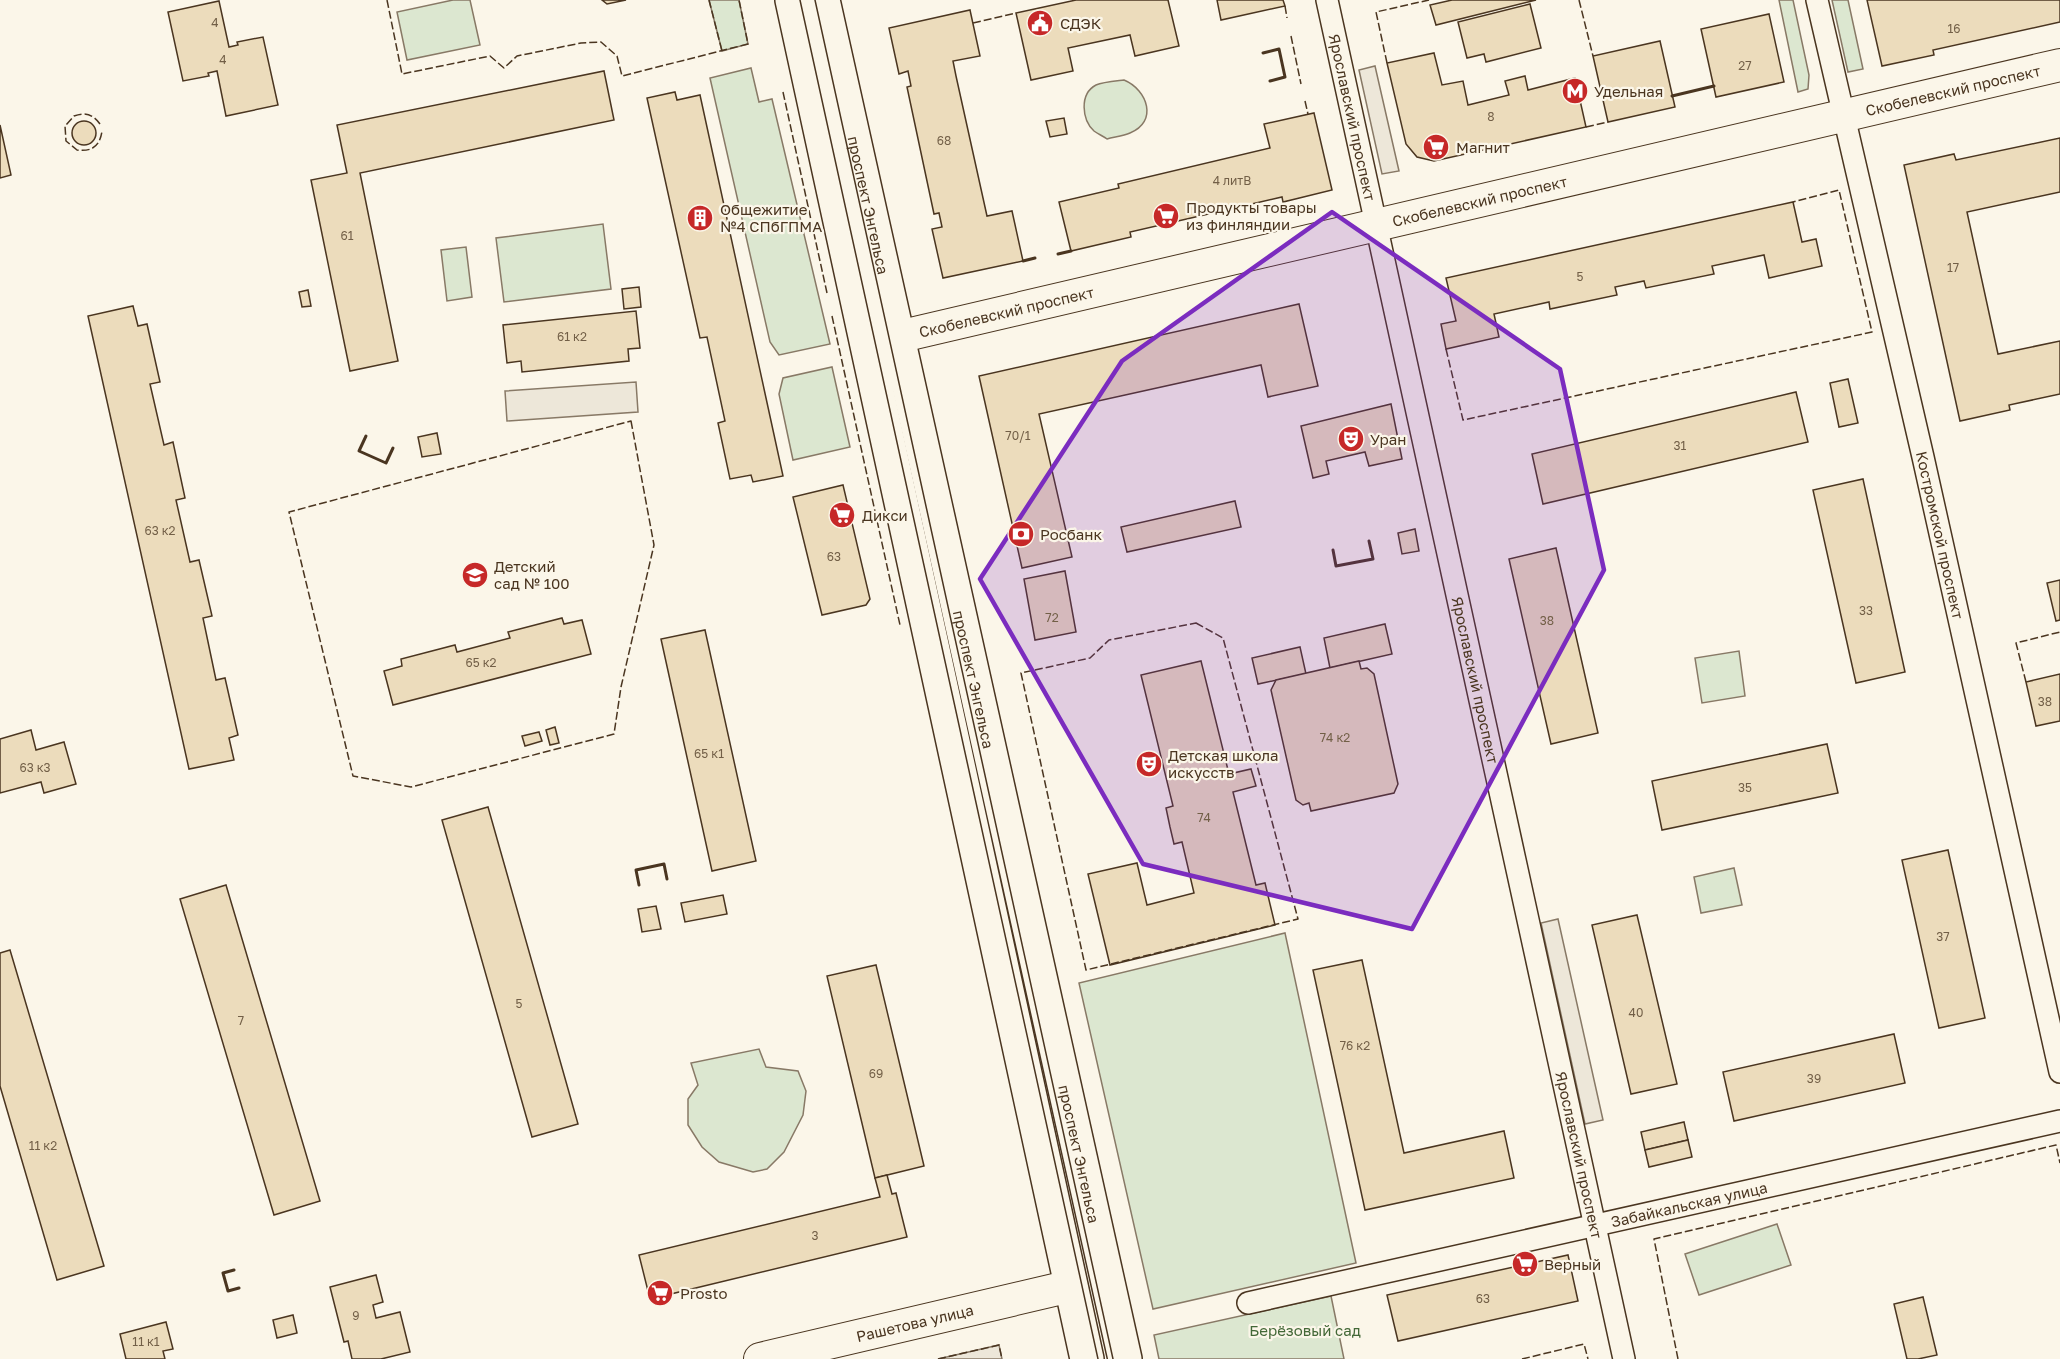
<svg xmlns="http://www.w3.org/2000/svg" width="2060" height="1359" font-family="'Golos Text',sans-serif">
	<rect width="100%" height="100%" fill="#fbf6e9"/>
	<g fill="#dce7d0" stroke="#887966" stroke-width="1.5">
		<path d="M453,0H470L480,45L407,60L397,12Z"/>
		<path d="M709,0H739L748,44L722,51Z"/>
		<path d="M1779,0H1793L1809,75L1808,89L1798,92Z"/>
		<path d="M1832,0H1848L1863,69L1848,72Z"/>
		<path d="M751,68L759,102L772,99L830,344L779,355L770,342L710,78Z"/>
		<path d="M1124,80C1148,90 1158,122 1130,133C1123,136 1114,137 1107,139C1103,136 1098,134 1094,131C1082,120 1079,94 1096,85C1103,82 1116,81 1124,80Z"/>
		<path d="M603,224L611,289L504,302L496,238Z"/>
		<path d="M466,247L472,297L447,301L441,250Z"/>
		<path d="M832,367L850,447L793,460L779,394L783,378Z"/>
		<path d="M1739,651L1745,696L1702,703L1695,658Z"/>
		<path d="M1734,868L1742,905L1701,913L1694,877Z"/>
		<path d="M1285,933L1356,1263L1153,1309L1079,983Z"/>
		<path d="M759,1049L766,1067L798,1071L806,1091L803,1115L784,1152L767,1169L753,1172L719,1162L702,1147L688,1125V1099L698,1085L691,1063Z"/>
		<path d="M1777,1224L1791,1265L1699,1295L1685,1254Z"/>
		<path d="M1331,1296L1344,1359H1159L1154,1335Z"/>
	</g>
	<g fill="#ede7d9" stroke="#887966" stroke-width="1.5">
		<path d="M1375,66L1399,171L1382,174L1359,70Z"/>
		<path d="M636,382L638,412L507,421L505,391Z"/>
		<path d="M1558,919L1603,1120L1585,1124L1541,923Z"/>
		<path d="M999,1345L1002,1359H938Z"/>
	</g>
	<g fill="#ecdcbc" stroke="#4a3520" stroke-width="1.5">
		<path d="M602,0H626L607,4Z"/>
		<path d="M1076,0H1168L1179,46L1135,56L1130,35L1068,48L1073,71L1031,80L1016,13Z"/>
		<path d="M1217,0H1283L1285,6L1221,20Z"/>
		<path d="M1452,0H1536L1436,25L1430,5Z"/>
		<path d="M1867,0H2060V22L1933,50L1934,55L1882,66Z"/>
		<path d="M219,1L229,47L238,45L237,42L263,37L278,105L226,116L217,71L208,73L209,76L183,81L168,12Z"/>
		<path d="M1530,4L1541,48L1486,62L1484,54L1467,58L1458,22Z"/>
		<path d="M970,10L980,56L953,61L956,76L987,216L1012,211L1023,261L943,278L932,229L942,227L939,213L934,214L907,87L911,86L908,71L899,74L889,28Z"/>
		<path d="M1769,14L1784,82L1716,97L1701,29Z"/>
		<path d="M1660,41L1675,107L1608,122L1593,56Z"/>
		<path d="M1434,53L1442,85L1463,81L1468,105L1509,95L1505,81L1525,76L1528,90L1575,78L1586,127L1434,161L1417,157L1406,144L1387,63Z"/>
		<path d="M604,71L614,120L360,173L398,361L350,371L311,180L347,173L337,125Z"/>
		<path d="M675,92L677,100L700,95L783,476L753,482L751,475L730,479L718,423L725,421L707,337L700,338L647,98Z"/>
		<path d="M1314,113L1332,190L1283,202L1282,197L1204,215L1130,232L1131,237L1071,251L1059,202L1119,188L1118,184L1270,148L1264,124Z"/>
		<path d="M1064,118L1067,134L1050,137L1046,121Z"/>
		<circle cx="84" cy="133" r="12"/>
		<path d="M0,125L11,175L0,178Z"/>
		<path d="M2060,138V192L1967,212L1998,354L2060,341V394L2009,405L2010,410L1960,421L1904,165L1954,154L1956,160Z"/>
		<path d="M1793,202L1802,242L1816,239L1822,266L1769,278L1764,255L1712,266L1714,274L1646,288L1644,281L1615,287L1617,295L1550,309L1549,302L1494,314L1499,337L1446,349L1441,324L1456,321L1446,278Z"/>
		<path d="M639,287L641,307L624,309L622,289Z"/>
		<path d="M308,290L311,306L302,307L299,292Z"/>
		<path d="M1299,304L1318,386L1268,397L1261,365L1039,414L1072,557L1022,568L979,376Z"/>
		<path d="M133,306L138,326L147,324L160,382L150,384L164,445L173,442L185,498L176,500L190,562L199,560L212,616L203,618L216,680L225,678L238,735L229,738L234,760L189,769L88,316Z"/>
		<path d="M636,311L640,348L628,349L629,361L522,372L521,361L507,363L503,325Z"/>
		<path d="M1848,379L1858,423L1839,427L1830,383Z"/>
		<path d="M1796,392L1808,442L1543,504L1532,454Z"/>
		<path d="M1391,404L1402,459L1369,466L1365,452L1326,461L1329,474L1313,478L1301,426Z"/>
		<path d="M437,433L441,454L422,457L418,437Z"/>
		<path d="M1863,479L1905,672L1856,683L1813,490Z"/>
		<path d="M843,485L870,599L866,605L822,615L793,497Z"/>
		<path d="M1235,501L1241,527L1127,552L1121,527Z"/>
		<path d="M1415,529L1419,551L1402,554L1398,533Z"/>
		<path d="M1556,548L1598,733L1551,744L1509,559Z"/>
		<path d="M1065,571L1076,632L1035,640L1024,579Z"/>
		<path d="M2060,580V620L2056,621L2047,583Z"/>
		<path d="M562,618L564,624L582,620L591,654L393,705L384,671L402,666L401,659L455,645L457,652L510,638L508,632Z"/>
		<path d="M1385,624L1392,654L1330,668L1324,638Z"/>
		<path d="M705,630L756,861L712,871L661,639Z"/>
		<path d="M1300,647L1306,674L1258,684L1252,658Z"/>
		<path d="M1201,661L1229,774L1251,769L1256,786L1233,792L1256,885L1265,883L1275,925L1110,965L1088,874L1137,863L1147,905L1194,893L1182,842L1174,844L1170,827L1166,808L1173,806L1141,675Z"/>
		<path d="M1359,661L1361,669L1367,668L1374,674L1398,784L1394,793L1311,811L1309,803L1303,805L1296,800L1271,690L1276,680Z"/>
		<path d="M2060,674V721L2036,726L2026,682Z"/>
		<path d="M555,727L559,743L550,745L546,730Z"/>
		<path d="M31,730L36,750L64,742L76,784L44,793L41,782L0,793V739Z"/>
		<path d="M539,732L542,741L525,746L522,736Z"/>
		<path d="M1827,744L1838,793L1662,830L1652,781Z"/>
		<path d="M488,807L578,1124L532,1137L442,820Z"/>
		<path d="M1948,850L1985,1018L1939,1028L1902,860Z"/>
		<path d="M226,885L320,1201L274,1215L180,899Z"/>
		<path d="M723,895L727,914L685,922L681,903Z"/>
		<path d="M656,906L661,929L642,932L638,909Z"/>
		<path d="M1637,915L1677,1084L1631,1094L1592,925Z"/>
		<path d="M10,950L104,1266L57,1280L0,1086V953Z"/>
		<path d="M1362,960L1404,1153L1504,1131L1514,1178L1365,1210L1313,970Z"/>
		<path d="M876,965L924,1166L875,1178L827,976Z"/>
		<path d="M1894,1034L1905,1083L1734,1121L1723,1072Z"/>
		<path d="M1684,1122L1688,1140L1645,1150L1641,1132Z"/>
		<path d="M1688,1140L1692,1157L1649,1167L1645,1150Z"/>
		<path d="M887,1175L892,1194L896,1193L907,1237L650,1299L639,1255L880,1197L875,1178Z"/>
		<path d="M1568,1255L1578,1301L1398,1341L1387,1295Z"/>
		<path d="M376,1275L383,1302L373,1305L376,1318L400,1312L410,1352L381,1359H352L348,1341L344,1342L330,1287Z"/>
		<path d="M1923,1297L1937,1355L1918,1359H1907L1894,1304Z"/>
		<path d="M293,1315L297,1333L277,1338L273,1320Z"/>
		<path d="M166,1322L173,1349L163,1351L165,1359H126L120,1334Z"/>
	</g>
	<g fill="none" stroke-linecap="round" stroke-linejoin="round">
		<defs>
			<g id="street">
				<path id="s1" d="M1327,0L1624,1359"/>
				<path id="s2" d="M1817,0L1923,457L2060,1072"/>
				<path id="s3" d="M1248,1303L2060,1121"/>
			</g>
			<g id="secondary">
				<path id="s4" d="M872,343L2060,65"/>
				<path id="s5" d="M760,1359L1071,1286"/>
			</g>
			<g id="primary">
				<path d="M792,0L1087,1359"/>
				<path id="s6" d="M823,0L1125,1359"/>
			</g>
		</defs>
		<use href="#street" stroke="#4a3520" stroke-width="24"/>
		<use href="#secondary" stroke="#4a3520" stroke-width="34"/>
		<use href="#primary" stroke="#4a3520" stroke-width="36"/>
		<use href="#street" stroke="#fbf6e9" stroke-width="21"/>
		<use href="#secondary" stroke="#fbf6e9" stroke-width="32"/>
		<use href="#primary" stroke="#fbf6e9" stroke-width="33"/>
		<g stroke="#4a3520" stroke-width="1.5">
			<path d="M800,0L1098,1359"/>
			<path d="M815,0L1113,1359"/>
		</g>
		<g stroke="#4a3520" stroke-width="1.5" stroke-dasharray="8 3" stroke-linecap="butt">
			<path d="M387,0L402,74L490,56L504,68L517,56L581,43L601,42L617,56L622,76L748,44L739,0"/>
			<path d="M709,0L722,51"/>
			<path d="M1579,0L1593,56"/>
			<path d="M1285,6L1287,18"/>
			<path d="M973,23L1016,13"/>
			<path d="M1291,36L1301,84"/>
			<path d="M1387,63L1376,12L1429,0"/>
			<path d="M783,92L827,293"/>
			<path d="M1305,101L1308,114"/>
			<path d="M100,124C93,114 85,112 74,116L65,126L66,141L77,150C92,152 100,146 102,131"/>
			<path d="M1586,127L1608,122"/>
			<path d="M832,316L900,625"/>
			<path d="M1446,349L1463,420L1872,332L1839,190L1793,202"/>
			<path d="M631,421L654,545L621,687L614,734L411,787L353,776L289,512Z"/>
			<path d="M1196,623L1223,638L1298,919L1086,970L1021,673L1090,658L1109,640Z"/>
			<path d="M2026,682L2016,643L2060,632"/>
			<path d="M938,1359L999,1345L1002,1359"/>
			<path d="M1522,1359L1584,1344L1588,1359"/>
			<path d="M1678,1359L1654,1239L2056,1145L2060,1163"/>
		</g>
		<g stroke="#4a3520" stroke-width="3">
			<path d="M1263,53L1279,49L1285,77L1270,81"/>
			<path d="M1672,96L1714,86"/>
			<path d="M1058,254L1071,251"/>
			<path d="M1023,261L1035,258"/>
			<path d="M366,436L359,451L386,463L393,448"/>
			<path d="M1333,550L1336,566L1373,559L1369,541"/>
			<path d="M639,885L636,870L664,864L667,879"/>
			<path d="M234,1270L223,1273L228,1291L239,1288"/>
		</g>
	</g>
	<path fill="#7b2cbf" fill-opacity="0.2" stroke="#7b2cbf" stroke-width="4.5" stroke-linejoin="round" d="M1332,212L1560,369L1604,570L1412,929L1143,864L980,579L1122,361Z"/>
	<defs>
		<symbol id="civic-disc" viewBox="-11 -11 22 22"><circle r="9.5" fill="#c62828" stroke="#fbf6e9"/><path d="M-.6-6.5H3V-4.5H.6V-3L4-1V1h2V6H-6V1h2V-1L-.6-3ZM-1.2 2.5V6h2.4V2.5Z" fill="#fff"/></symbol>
		<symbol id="metro-disc" viewBox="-11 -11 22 22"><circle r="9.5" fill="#c62828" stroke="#fbf6e9"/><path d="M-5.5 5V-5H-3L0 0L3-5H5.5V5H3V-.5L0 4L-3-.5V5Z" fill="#fff"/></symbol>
		<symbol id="supermarket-disc" viewBox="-11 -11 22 22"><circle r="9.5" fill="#c62828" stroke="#fbf6e9"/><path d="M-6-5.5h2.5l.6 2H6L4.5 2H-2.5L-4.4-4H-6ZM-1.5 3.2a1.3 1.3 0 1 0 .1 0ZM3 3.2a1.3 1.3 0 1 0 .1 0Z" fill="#fff"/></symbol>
		<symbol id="building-disc" viewBox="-11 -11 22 22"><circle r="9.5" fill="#c62828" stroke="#fbf6e9"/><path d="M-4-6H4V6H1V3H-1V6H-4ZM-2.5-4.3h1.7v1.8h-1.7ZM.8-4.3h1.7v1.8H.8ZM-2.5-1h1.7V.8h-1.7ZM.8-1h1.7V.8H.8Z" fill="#fff"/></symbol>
		<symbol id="theatre-disc" viewBox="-11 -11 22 22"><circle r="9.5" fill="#c62828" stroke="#fbf6e9"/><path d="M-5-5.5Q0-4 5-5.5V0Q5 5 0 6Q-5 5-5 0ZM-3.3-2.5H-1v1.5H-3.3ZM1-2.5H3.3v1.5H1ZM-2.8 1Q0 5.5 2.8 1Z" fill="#fff"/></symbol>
		<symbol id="bank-disc" viewBox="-11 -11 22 22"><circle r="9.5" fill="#c62828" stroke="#fbf6e9"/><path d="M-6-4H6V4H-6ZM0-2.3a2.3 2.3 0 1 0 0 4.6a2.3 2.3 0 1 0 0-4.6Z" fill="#fff"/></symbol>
		<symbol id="school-disc" viewBox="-11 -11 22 22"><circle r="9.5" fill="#c62828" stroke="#fbf6e9"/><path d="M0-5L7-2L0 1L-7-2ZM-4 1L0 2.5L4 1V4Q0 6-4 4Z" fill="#fff"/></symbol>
	</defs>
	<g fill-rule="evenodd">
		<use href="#civic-disc" x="1025" y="8" width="30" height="30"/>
		<use href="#metro-disc" x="1560" y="76" width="30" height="30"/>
		<use href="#supermarket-disc" x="1421" y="132" width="30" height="30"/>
		<use href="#supermarket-disc" x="1151" y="201" width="30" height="30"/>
		<use href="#building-disc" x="685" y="203" width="30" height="30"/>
		<use href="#theatre-disc" x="1336" y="424" width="30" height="30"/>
		<use href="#supermarket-disc" x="827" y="500" width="30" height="30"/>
		<use href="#bank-disc" x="1006" y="519" width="30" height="30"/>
		<use href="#school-disc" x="460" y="560" width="30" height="30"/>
		<use href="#theatre-disc" x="1134" y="749" width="30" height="30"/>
		<use href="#supermarket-disc" x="1510" y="1249" width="30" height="30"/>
		<use href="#supermarket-disc" x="645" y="1278" width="30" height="30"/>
	</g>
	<g text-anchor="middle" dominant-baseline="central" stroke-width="4.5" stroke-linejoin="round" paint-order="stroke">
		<g font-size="12" fill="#725f47">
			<text x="215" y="22">4</text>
			<text x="1954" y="28">16</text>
			<text x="223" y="59">4</text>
			<text x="1745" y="65">27</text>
			<text x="1491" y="116">8</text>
			<text x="944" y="140">68</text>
			<text x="1232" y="180">4 литВ</text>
			<text x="347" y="235">61</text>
			<text x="1953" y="267">17</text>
			<text x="1580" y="276">5</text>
			<text x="572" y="336">61 к2</text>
			<text x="1018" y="435">70/1</text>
			<text x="1680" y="445">31</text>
			<text x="160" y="530">63 к2</text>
			<text x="834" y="556">63</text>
			<text x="1866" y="610">33</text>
			<text x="1052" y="617">72</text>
			<text x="1547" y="620">38</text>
			<text x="481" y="662">65 к2</text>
			<text x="2045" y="701">38</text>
			<text x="1335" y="737">74 к2</text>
			<text x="709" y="753">65 к1</text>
			<text x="35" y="767">63 к3</text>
			<text x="1745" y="787">35</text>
			<text x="1204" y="817">74</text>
			<text x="1943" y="936">37</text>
			<text x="519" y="1003">5</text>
			<text x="1636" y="1012">40</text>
			<text x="241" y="1020">7</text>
			<text x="1355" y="1045">76 к2</text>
			<text x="876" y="1073">69</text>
			<text x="1814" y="1078">39</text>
			<text x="43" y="1145">11 к2</text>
			<text x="815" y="1235">3</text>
			<text x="1483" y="1298">63</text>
			<text x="356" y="1315">9</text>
			<text x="146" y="1341">11 к1</text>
		</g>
		<g font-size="15" fill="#4a3520" stroke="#fbf6e9" text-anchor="start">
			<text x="1060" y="23">СДЭК</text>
			<text x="1594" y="91">Удельная</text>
			<text x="1456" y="147">Магнит</text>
			<text x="1186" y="207">Продукты товары<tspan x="1186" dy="17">из финляндии</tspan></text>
			<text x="720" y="209">Общежитие<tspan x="720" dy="17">№4 СПбГПМА</tspan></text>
			<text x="1370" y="439">Уран</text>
			<text x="862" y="515">Дикси</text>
			<text x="1040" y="534">Росбанк</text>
			<text x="494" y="566">Детский<tspan x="494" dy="17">сад № 100</tspan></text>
			<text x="1168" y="755">Детская школа<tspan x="1168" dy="17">искусств</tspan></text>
			<text x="1544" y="1264">Верный</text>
			<text x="680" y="1293">Prosto</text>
		</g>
		<g font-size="15" fill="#4a3520" stroke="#fbf6e9">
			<text stroke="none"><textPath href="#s4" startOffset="1110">Скобелевский проспект</textPath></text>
			<text stroke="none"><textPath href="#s1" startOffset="120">Ярославский проспект</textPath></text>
			<text stroke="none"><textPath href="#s4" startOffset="624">Скобелевский проспект</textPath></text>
			<text stroke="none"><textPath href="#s6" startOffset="210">проспект Энгельса</textPath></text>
			<text stroke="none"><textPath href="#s4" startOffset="138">Скобелевский проспект</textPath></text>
			<text stroke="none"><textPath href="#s2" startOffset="549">Костромской проспект</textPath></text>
			<text stroke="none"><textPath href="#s6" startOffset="696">проспект Энгельса</textPath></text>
			<text stroke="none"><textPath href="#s1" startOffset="696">Ярославский проспект</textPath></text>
			<text stroke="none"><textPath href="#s6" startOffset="1182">проспект Энгельса</textPath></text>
			<text stroke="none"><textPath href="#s1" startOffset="1182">Ярославский проспект</textPath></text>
			<text stroke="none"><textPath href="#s3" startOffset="452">Забайкальская улица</textPath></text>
			<text stroke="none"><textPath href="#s5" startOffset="159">Рашетова улица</textPath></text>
		</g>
		<g font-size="15" fill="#436837" stroke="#fbf6e9">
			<text x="1305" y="1330">Берёзовый сад</text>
		</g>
	</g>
</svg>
